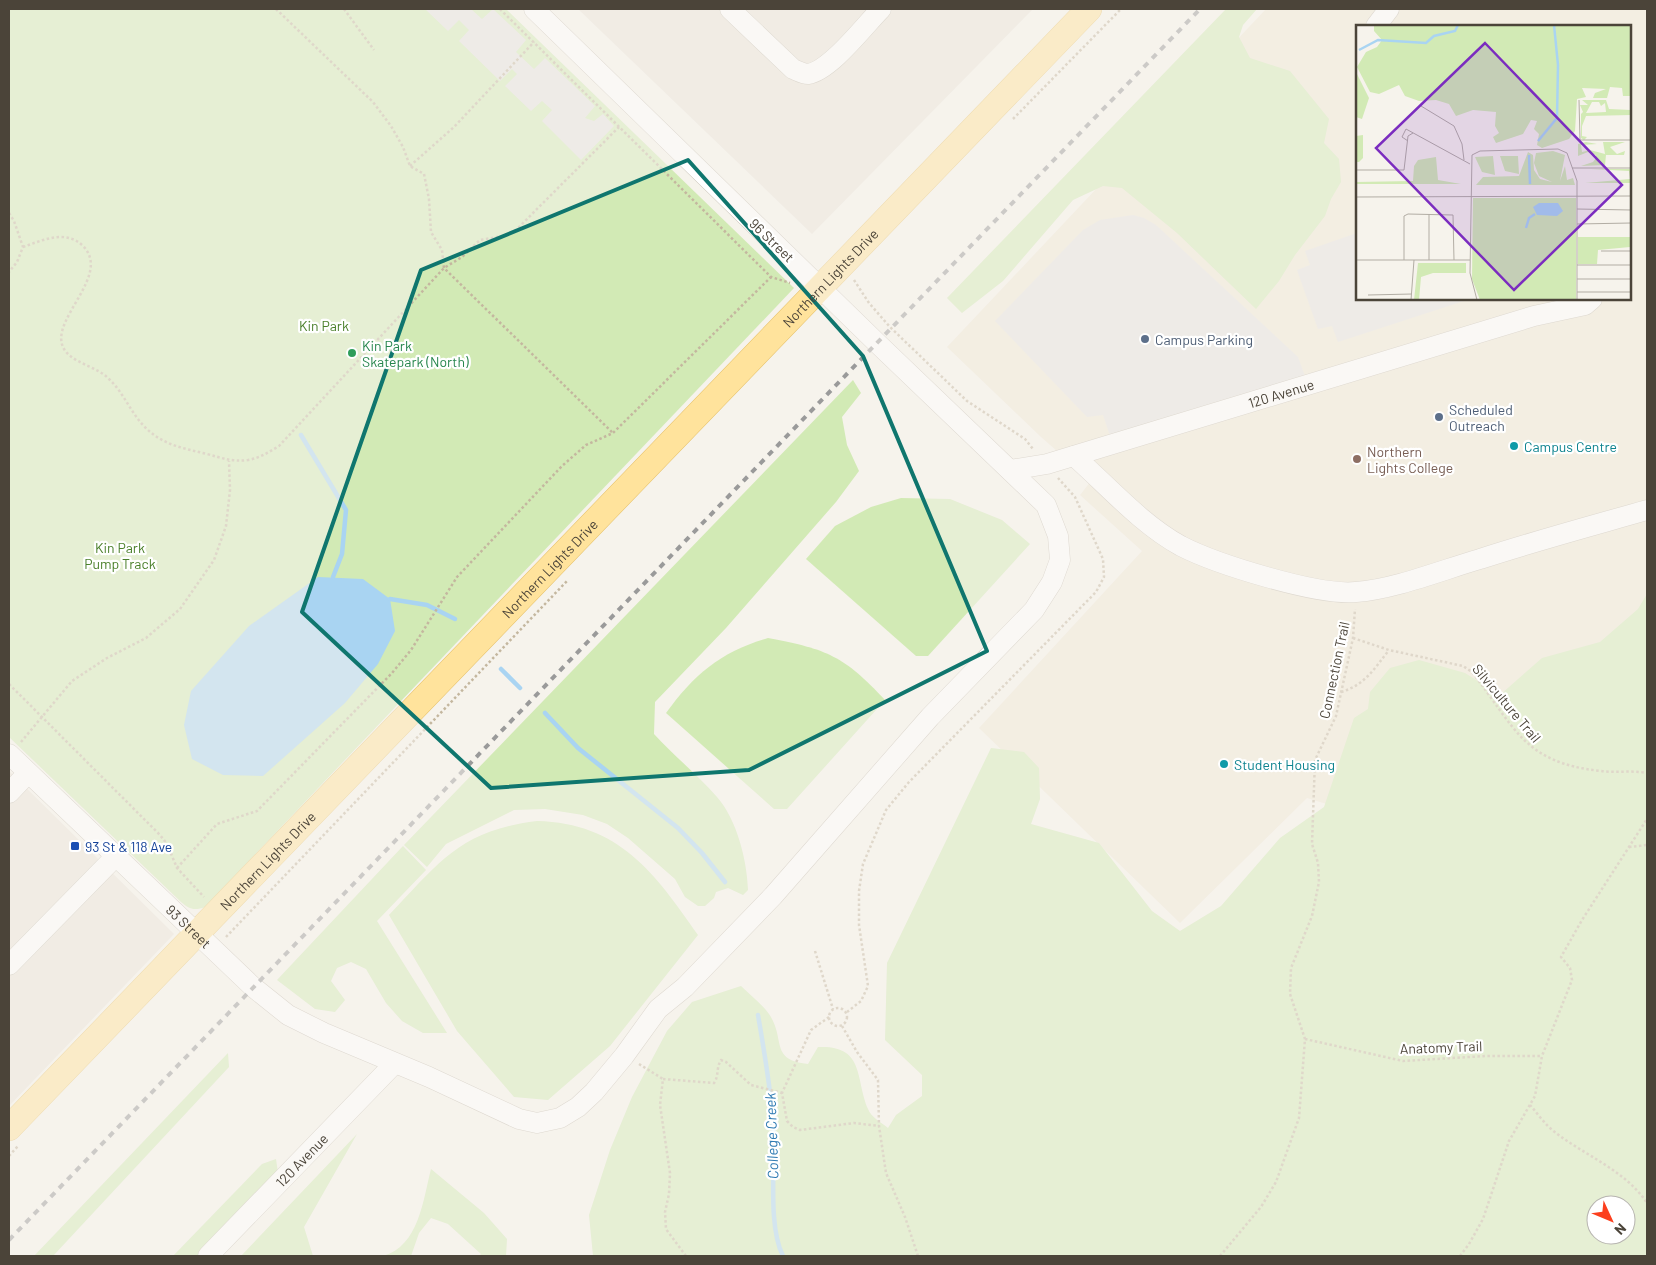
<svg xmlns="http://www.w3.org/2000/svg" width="1656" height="1265" font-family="Barlow,sans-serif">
	<rect width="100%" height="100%" fill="#f6f3ec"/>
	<g fill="#eae5da">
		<path d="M578,9H1033L812,234Z"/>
		<path d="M9,771L174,934L9,1106Z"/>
	</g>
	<path fill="#efe8d6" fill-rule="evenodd" d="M1266,9H1647V625L1434,837L1307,798L1180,923L979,728L1142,551L1080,495L1091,481L1041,437L947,347ZM1357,26H1630V299H1357Z"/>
	<g fill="#d2eab5" fill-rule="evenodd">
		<path d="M9,9H506L794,288L205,907C194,911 189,909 181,902L9,737Z"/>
		<path d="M1226,9H1257L1243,25L1239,37L1250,58L1290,71L1329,119L1324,143L1339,159L1341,182L1331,199L1325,216L1295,255L1279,281L1256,309L1177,233L1122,188L1103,186L1073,200L1003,281L962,313L947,298Z"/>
		<path d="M853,380L861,393L842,417L847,445L859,471L836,502L726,628L655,702L654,734C674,756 697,774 717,797C737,820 747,860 748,890L743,895L728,888L716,892L714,898L705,906H698L685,897L675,879L628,838L607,824L583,815L545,809L514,810L446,844L427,867L404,845Z"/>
		<path d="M901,498L950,499L1002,520L1030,544L928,656H916L806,559L835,526L871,507Z"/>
		<path d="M1647,594V1256H593L589,1215L610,1150L632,1097L667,1031L692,1002L741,986C750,995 762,1004 769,1014C786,1039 769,1060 808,1064L818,1047C865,1045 855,1078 868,1109C871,1117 882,1123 888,1128L896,1115L922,1096V1075L885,1040L887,963L991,748L1024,752L1039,768L1040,799L1031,824L1099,843L1152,911L1180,931L1221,906L1280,838L1324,807L1354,718L1368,709L1370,692L1390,668L1419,660L1465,673L1500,695L1542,658L1600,642L1638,609ZM1596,1205H1626V1235H1596Z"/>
		<path d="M768,638C827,649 844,656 885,700L787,809H774L666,713C694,674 722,651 768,638Z"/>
		<path d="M537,821C619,823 655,873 698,935L610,1046L548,1100L514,1097L457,1031L389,915C440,862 459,831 537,821Z"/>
		<path d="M403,846L426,870L377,921L447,1033H423L402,1021L386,1003L366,969L351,962L337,968L331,981L345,1000L335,1012L315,1009L277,980Z"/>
		<path d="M228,1053L229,1067L53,1256H34Z"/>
		<path d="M357,1134L304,1227L313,1256H241Z"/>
		<path d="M276,1159L278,1173L198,1256H173L262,1164Z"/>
		<path d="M431,1169L484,1213L507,1239L506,1256H479L481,1254L448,1224L431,1218L419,1233L411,1256H383C419,1246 423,1200 431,1169Z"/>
	</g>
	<g fill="#e5e3e0">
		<path d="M425,9H471L482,19L493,9L526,40L516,52L534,69L545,58L595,106L585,118L594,121L603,114L614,126L581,160L542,121L552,110L542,101L531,111L505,86L517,74L512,69L500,81L459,41L469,30L459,20L448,31Z"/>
		<path d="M1133,215L1144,218L1156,225L1298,357L1306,379L1110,436L1103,415L1087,417L995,321L1083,230L1100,220Z"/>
		<path d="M1357,233V299H1470L1338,342L1332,326L1318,329L1297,270L1310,265L1305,251Z"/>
	</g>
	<path fill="#a9d4f2" d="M318,577L363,579L390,599L395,631L378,664L345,703L263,776L223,775L192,759L184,725L191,691L249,626Z"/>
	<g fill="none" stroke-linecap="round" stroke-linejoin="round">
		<g stroke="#a9d4f2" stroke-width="4.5">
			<path d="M301,435L346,510L342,554L333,577"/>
			<path d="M390,599L427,605L455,619"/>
			<path d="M501,669L520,688"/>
			<path d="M545,713L578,748L678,828L702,853L725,882"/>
			<path d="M758,1015C764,1051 771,1088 773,1124C776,1161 767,1225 783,1256"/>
		</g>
		<defs>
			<g id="minor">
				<path d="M730,9L793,69C798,71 803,74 808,74C830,71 865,25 881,9"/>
				<path d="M1376,26L1389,9"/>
				<path d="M1074,456C1108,486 1141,524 1181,546C1216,564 1318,596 1356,592C1395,589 1442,570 1480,559C1535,541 1591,526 1647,510"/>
				<path id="s1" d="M1010,470L1047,464L1534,316L1585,305L1592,299"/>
				<path id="s2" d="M9,754L253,987L288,1015L324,1033L429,1077L519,1119L537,1123L560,1118L578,1107L594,1092L624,1056L658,1009L685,987L773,896L930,717L1034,610L1052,582L1060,560L1058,536L1046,505L876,342L534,9"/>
				<path d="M9,793L28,773"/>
				<path d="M9,965L115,857"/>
				<path id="s3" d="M208,1256L394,1064"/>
			</g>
			<g id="major">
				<path id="s4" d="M9,1128L1089,9"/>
			</g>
		</defs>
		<use href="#minor" stroke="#c2bbae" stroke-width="21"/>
		<use href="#major" stroke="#e6c16a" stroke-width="26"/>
		<g stroke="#c4b79f" stroke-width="2.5" stroke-dasharray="2.5 2.5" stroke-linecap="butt">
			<path d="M276,9L373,102L391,126L403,147L410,166L424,174L429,199L431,232L442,250L444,268L613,433"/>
			<path d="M344,9L374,50"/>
			<path d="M500,9L771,277L790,283"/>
			<path d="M1013,119L1121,9"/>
			<path d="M410,166L454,127L534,42"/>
			<path d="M9,213L14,221L23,247L17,262L9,272"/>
			<path d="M23,247C43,240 66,229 83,246C112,275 50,319 63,347C70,363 97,366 109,379C123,392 130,411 143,425C161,445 183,448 207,454C222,458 232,462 248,460C260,458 269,452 279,446L444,268L462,257L480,240L503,236L516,230L619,127"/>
			<path d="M854,280L869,303L890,327L967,401L1025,439L1033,449"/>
			<path d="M1353,638L1389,650L1463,666L1472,672C1515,727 1523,763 1601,771C1616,773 1632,770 1647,773"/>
			<path d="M9,684L160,835L167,844L177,868L204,897"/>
			<path d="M1341,692C1365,685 1374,669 1389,650"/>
			<path d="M21,742L72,681L107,658L146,638L180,609L214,560L226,526L230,490L229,461"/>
			<path d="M1629,847L1647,845"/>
			<path d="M177,868L217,824L257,811L392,673L411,650L457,577L562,466L586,445L613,433L771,277"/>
			<path d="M226,937L567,581"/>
			<path d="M815,951L833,1009"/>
			<circle cx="838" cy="1017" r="9"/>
			<path d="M847,1012L861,1001L868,986L859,925V891L863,864L886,810L909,782L1096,592L1104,577L1103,559L1075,497L1058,478"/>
			<path d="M829,1017L811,1030L782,1093L787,1121L793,1127L800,1130L854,1123L879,1126"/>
			<path d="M842,1026L857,1052L878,1080L879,1126L886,1173L905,1217L918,1256"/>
			<path d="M1305,1039L1403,1061L1486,1056H1542"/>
			<path d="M639,1064L663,1079"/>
			<path d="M1530,1105C1538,1114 1546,1126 1556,1133C1586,1156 1626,1171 1647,1203"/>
			<path d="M9,1156L18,1146"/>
			<path d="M686,1256L666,1229L665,1212L669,1194L670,1173L660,1105L663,1079L714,1083C719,1076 716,1068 721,1060L726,1062L751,1085L782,1093"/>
			<path d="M1220,1256L1261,1207L1276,1182L1299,1118L1305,1039L1290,994L1291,968L1312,916L1319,882L1318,863L1312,844L1315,760L1336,716L1353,638L1355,609"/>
			<path d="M1460,1256L1469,1244L1483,1219L1509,1141L1535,1096L1542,1056L1572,980L1570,968L1561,957L1582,920L1647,819"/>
		</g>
		<use href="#minor" stroke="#fff" stroke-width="20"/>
		<use href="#major" stroke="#ffe39c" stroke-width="25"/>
		<path stroke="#9a9a9a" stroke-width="4" stroke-dasharray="6 6" stroke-linecap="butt" d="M9,1240L1200,9"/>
	</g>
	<path d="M0 0H1656V1265H0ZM688,160L863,356L987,651L749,770L491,788L302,612L421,270Z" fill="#f6f3ec" fill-opacity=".55" fill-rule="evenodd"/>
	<path fill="none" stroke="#0f766e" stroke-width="4" stroke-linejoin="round" d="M688,160L863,356L987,651L749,770L491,788L302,612L421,270Z"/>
	<g fill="#5c6f8a" stroke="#fff" stroke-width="2">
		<circle cx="1145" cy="339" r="5"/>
		<circle cx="1439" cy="417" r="5"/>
	</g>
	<circle fill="#2e9e5b" stroke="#fff" stroke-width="2" cx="352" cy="353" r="5"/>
	<g fill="#0f9aa8" stroke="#fff" stroke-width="2">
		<circle cx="1514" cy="446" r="5"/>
		<circle cx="1224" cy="764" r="5"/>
	</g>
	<circle fill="#8d6e63" stroke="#fff" stroke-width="2" cx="1357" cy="459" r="5"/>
	<rect fill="#1a4fb4" stroke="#fff" stroke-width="2" x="70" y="841" width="10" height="10" rx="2.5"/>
	<g text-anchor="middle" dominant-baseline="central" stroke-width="4.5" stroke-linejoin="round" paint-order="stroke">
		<g font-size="14" fill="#4b4439" stroke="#fff">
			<text transform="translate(772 240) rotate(44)">96 Street</text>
			<text stroke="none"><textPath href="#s4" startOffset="1182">Northern Lights Drive</textPath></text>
			<text stroke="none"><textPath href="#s1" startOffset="282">120 Avenue</textPath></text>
			<text stroke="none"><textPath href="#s4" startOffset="778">Northern Lights Drive</textPath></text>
			<text transform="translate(1334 670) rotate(-78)">Connection Trail</text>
			<text transform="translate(1507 703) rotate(50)">Silviculture Trail</text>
			<text stroke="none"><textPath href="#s4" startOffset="372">Northern Lights Drive</textPath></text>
			<text stroke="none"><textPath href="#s2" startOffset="249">93 Street</textPath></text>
			<text transform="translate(1441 1047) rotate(-2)">Anatomy Trail</text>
			<text stroke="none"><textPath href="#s3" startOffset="134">120 Avenue</textPath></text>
		</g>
		<g font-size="14" fill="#4a7f2a" stroke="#fff">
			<text x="324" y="325">Kin Park</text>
			<text x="120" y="547">Kin Park<tspan x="120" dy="16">Pump Track</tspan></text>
		</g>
		<g font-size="14" fill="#4e5e75" stroke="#fff" text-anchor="start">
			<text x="1155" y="339">Campus Parking</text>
			<text x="1449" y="409">Scheduled<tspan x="1449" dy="16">Outreach</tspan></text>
		</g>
		<g font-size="14" fill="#27864d" stroke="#fff" text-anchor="start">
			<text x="362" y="345">Kin Park<tspan x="362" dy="16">Skatepark (North)</tspan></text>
		</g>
		<g font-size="14" fill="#0d838f" stroke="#fff" text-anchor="start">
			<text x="1524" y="446">Campus Centre</text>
			<text x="1234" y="764">Student Housing</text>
		</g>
		<g font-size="14" fill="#785e54" stroke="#fff" text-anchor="start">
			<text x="1367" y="451">Northern<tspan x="1367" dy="16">Lights College</tspan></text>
		</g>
		<g font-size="14" fill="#164399" stroke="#fff" text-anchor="start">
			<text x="85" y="846">93 St &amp; 118 Ave</text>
		</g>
		<g font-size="15" font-style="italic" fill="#2e7ab2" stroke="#fff">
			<text transform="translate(771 1136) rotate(-92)">College Creek</text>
		</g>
	</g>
	<g transform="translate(1356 25)">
		<rect width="275" height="275" fill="#f6f3ec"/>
		<path d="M18,0H275V71H267L266,63L254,62L251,73H237L239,68L250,64L226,63L230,72L221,74L219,106L213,114L186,123L181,120L183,109L178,104L181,96L175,95L167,109L140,118L137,112L143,108L139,101L140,87L117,85L100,91L93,79L80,75L63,76L49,71L43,60L23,69L14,67L1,42L10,27L21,22L26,15L18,6ZM0,47L13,73L6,94L0,92ZM226,75H250L253,84L275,85V90L230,91L226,101V111L231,112L228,115L225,113V89L227,87L224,80H232ZM236,77H243L245,81L249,78L250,87L230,88ZM7,110V133L3,137H0V111ZM230,117L241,119L225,120L226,127L234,125L249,129L247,117H269L254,122L261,129L269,126L268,130H250L249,140L225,141L237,137L240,133V130L232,127L222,131V119ZM197,126L209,130L204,156L209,141L211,155L217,153L219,160H120L127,152L163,151L172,127L177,130L178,145L184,154L196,157L183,151L178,138L180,128ZM137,131L139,150L126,147L119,132ZM144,131H162L163,149L149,146ZM80,132L82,155L105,159H0V157L57,156L58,141L62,135ZM235,144H275V158H229L274,154L273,146ZM117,173H220V275H124L116,254ZM222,212H274V222L242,225L241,239H222ZM62,238H110V248H77L65,252L63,275H58Z" fill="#d2eab5" fill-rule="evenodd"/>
		<path d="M183,178H202L207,186L201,191L181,190L177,182Z" fill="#a9d4f2"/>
		<path fill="none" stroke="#a9d4f2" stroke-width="2.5" d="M3,25L22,15L70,18L78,11L99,6L102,0M182,116L201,93L202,40L198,0M173,130L174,159M170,203L173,193L179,189"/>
		<path fill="none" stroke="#b2ada4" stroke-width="1" d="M223,75L224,115H275M65,81L98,101L106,119L108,135M52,116L46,112L50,104L114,139M216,143H275M0,145H48L52,111L57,108M0,172L275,171M221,184L275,185M73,189V235M221,199L275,198M245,226H275M0,235H114M48,235V191L52,189L97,190L98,235M221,240H275M221,254H275M221,267H275M12,270L56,269M55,275L58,235M121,275L114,248L116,130L124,126L202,124L211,128L221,156V275"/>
		<path fill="#7b2cbf" fill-opacity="0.15" stroke="#7b2cbf" stroke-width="2.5" d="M129,18L266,160L158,265L20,123Z"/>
		<rect width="275" height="275" fill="none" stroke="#4b4439" stroke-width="2.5"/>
	</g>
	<rect width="1656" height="1265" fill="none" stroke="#4b4439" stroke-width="20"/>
	<g transform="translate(1611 1220) rotate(134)"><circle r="24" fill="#ffffff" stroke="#b7b4b0"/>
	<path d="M0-4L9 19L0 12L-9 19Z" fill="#fc3f1d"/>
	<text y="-8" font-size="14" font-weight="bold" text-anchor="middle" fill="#4b4439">N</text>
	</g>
</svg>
